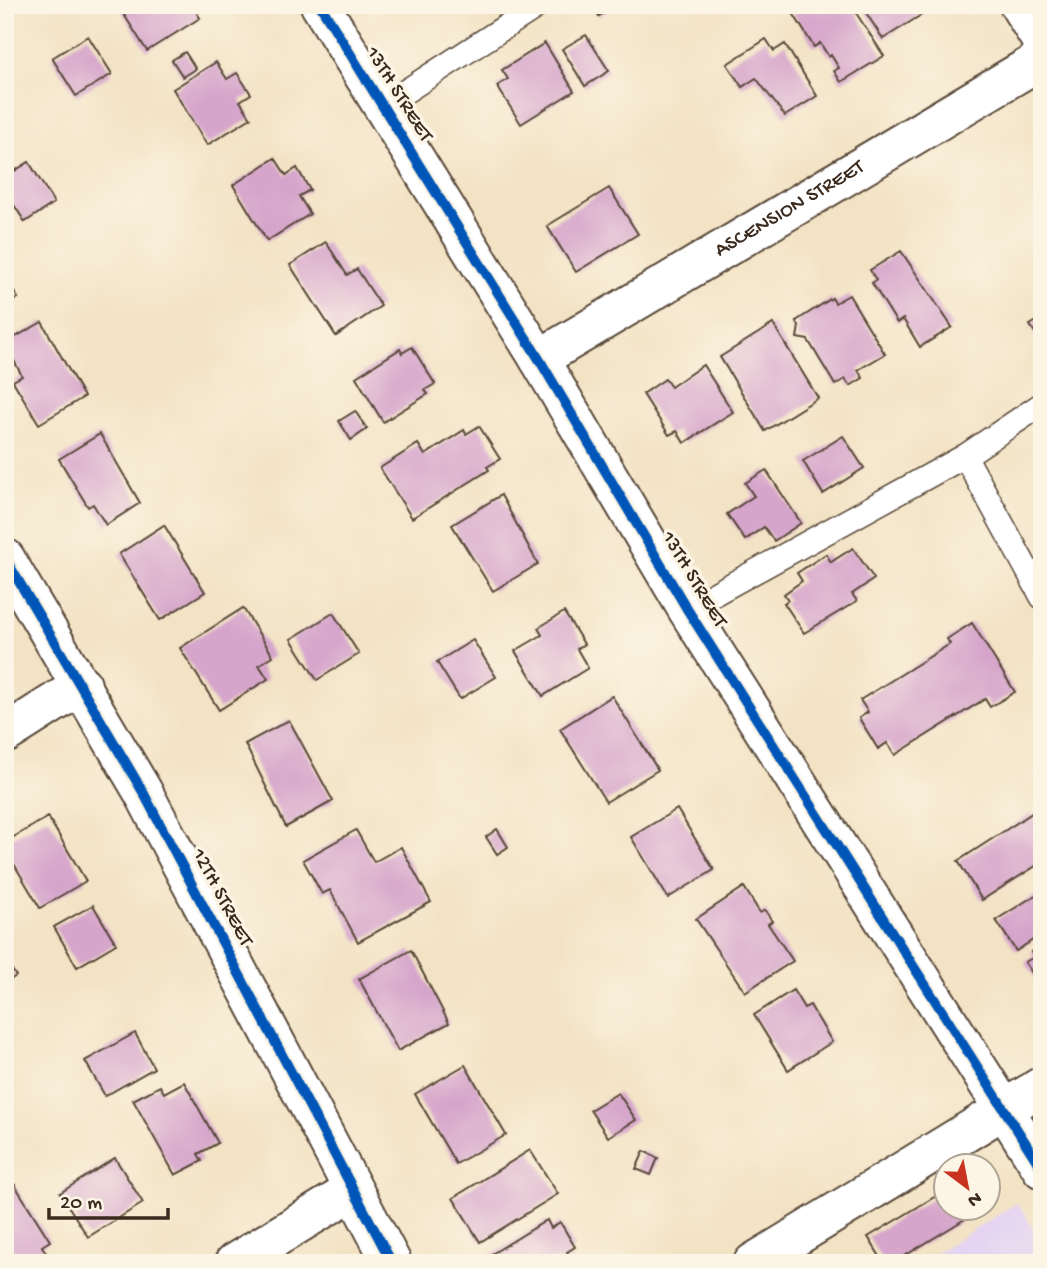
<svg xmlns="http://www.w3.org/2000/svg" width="1047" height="1268" font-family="'Gochi Hand',sans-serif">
	<rect width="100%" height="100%" fill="#fcf5e5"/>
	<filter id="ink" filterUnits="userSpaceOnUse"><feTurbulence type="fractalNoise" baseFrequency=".0143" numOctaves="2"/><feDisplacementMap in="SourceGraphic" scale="14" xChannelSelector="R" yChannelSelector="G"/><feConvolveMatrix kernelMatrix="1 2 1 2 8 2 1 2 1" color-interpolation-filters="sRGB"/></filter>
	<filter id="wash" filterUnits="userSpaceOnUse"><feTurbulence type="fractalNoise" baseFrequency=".00686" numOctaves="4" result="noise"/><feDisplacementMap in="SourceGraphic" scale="28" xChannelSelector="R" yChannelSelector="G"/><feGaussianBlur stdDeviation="1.57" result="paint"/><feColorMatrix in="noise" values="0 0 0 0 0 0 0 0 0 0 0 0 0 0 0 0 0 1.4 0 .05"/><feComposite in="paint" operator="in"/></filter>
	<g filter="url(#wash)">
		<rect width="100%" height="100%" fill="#f3e3c5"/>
		<path fill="#e4d3f2" d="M1017,1203L1042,1242V1263H920Z"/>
		<g id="blocks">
			<g fill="#d6a5cb">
				<path d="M128,5H192L200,18L147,51L121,10Z"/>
				<path d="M593,5H612L613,7L599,16Z"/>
				<path d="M788,5H856L860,11L856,13L884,56L841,82L834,71L839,68L831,55L829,57L820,43L814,47Z"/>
				<path d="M861,5H932L934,7L883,39Z"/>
				<path d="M586,35L609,71L585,86L562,49Z"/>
				<path d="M88,36L112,74L76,96L52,58Z"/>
				<path d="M766,39L774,51L785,44L817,96L785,116L756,78L742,87L727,64Z"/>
				<path d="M545,43L574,91L521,124L497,86L508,79L502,70Z"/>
				<path d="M185,52L196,69L183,77L172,60Z"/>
				<path d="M216,62L227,79L237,73L251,94L240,101L251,118L207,145L173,89Z"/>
				<path d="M275,158L286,175L297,168L310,190L299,196L310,214L267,241L233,185Z"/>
				<path d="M29,162L54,203L25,222L5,191V177Z"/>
				<path d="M609,188L638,234L576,272L547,226Z"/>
				<path d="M326,242L347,275L357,269L381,306L336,336L290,265Z"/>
				<path d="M901,251L952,327L920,347L903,319L897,323L872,283L876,280L870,270Z"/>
				<path d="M5,278L18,298L5,306Z"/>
				<path d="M849,295L885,354L858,370L863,378L850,386L845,379L835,385L808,340L797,338L799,326L796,321L832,298L835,303Z"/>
				<path d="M1042,318V343L1030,325Z"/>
				<path d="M42,322L84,397L39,424L13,381L22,376L5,343Z"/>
				<path d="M773,324L818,398L765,431L720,357Z"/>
				<path d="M412,347L435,384L425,390L428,394L383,422L356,377L400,349L402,353Z"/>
				<path d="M703,365L733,412L684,443L677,431L669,435L643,394L665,379L671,387Z"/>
				<path d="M355,411L367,429L351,440L339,421Z"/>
				<path d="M479,426L500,459L487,467L489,470L412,518L380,468L418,444L425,455L464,430L466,434Z"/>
				<path d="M100,434L140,503L106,525L93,504L88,507L59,459Z"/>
				<path d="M843,436L864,468L823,494L803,461Z"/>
				<path d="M766,470L801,523L774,541L764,527L745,540L727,514L754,496L745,483Z"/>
				<path d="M501,495L538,564L493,591L452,525Z"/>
				<path d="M164,525L205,592L160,620L119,554Z"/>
				<path d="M853,548L874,579L852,594L857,601L804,633L784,603L788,600L784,594L802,581L797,573L826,554L831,562Z"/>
				<path d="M243,608L273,656L259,665L268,679L219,710L180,648Z"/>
				<path d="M564,612L584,644L577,649L588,668L543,696L515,651L542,635L538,628Z"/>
				<path d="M333,613L359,654L317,680L291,639Z"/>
				<path d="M972,623L1015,692L990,707L985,699L895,755L887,743L878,749L859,718L868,712L860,700L950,644L947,639Z"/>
				<path d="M473,640L496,677L460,699L437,662Z"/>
				<path d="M612,696L658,770L606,802L560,729Z"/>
				<path d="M289,720L333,801L286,827L245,744Z"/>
				<path d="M677,809L714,870L668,898L631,837Z"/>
				<path d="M1032,813L1038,823L1042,821V862L982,900L958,861Z"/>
				<path d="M48,817L86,881L40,908L5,849V842Z"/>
				<path d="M497,829L508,847L497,854L486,837Z"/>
				<path d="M356,830L374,862L401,847L431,902L358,942L330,890L322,894L303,860Z"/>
				<path d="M744,887L760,913L765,910L772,921L768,924L793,961L745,992L696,919Z"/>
				<path d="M1042,891V934L1016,951L996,920Z"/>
				<path d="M93,905L116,944L77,967L54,927Z"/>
				<path d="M1042,945V989L1025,962L1034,957L1031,952Z"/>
				<path d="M411,950L449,1023L398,1051L359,979Z"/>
				<path d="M5,959L16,976L5,983Z"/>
				<path d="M793,990L804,1008L810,1005L832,1042L788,1070L754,1015Z"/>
				<path d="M135,1033L154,1068L105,1096L85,1061Z"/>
				<path d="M465,1065L506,1135L456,1164L415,1094Z"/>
				<path d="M184,1082L218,1143L198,1154L202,1161L175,1175L133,1100L160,1086L164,1093Z"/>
				<path d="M618,1093L636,1120L608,1137L590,1110Z"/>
				<path d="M530,1150L558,1194L480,1242L453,1198Z"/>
				<path d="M644,1151L658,1158L651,1175L636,1169Z"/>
				<path d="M115,1158L143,1203L88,1237L60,1193Z"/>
				<path d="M11,1179L50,1241L42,1246L52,1263H5V1183Z"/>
				<path d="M946,1190V1208H959L965,1219L893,1263H884L868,1237Z"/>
				<path d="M547,1220L551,1228L560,1222L575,1247L567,1252L572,1260L495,1263L490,1255Z"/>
			</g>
		</g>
	</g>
	<g filter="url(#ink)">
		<use href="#blocks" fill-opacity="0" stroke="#574637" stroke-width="2"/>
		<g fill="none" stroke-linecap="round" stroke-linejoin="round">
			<defs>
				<g id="lane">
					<path d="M383,106L539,5"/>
					<path d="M965,456L1042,597"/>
					<path d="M687,609L965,456L1042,404"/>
				</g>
				<g id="street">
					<path d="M320,5L539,359L687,609L1042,1169"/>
					<path d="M1019,5L1042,42"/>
					<path id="s1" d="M539,359L1042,59"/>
					<path d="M5,558L143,792L392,1263"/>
					<path d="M5,734L82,685"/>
					<path d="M234,1263L352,1191"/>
					<path d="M753,1263L1042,1086"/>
				</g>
			</defs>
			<use href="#lane" stroke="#574637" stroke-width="26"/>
			<use href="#street" stroke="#574637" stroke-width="42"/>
			<use href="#lane" stroke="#fff" stroke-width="23"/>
			<use href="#street" stroke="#fff" stroke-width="38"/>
			<defs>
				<g id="cycleway">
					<path d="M320,5L539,359L687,609L1042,1169"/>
					<path d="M5,558L143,792L392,1263"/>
				</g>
			</defs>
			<use href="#cycleway" stroke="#fcf5e5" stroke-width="15"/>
			<use href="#cycleway" stroke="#0057b8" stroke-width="10"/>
		</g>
	</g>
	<g text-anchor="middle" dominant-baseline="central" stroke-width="7" stroke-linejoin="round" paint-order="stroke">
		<g font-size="21" fill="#3b2a1e" stroke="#fcf5e5">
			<text transform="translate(398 95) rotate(58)">13TH STREET</text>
			<text stroke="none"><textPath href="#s1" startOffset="292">ASCENSION STREET</textPath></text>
			<text transform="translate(693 580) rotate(59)">13TH STREET</text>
			<text transform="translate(221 898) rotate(62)">12TH STREET</text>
		</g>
	</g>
	<rect width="1047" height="1268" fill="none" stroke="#fcf5e5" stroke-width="28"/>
	<g transform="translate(967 1187) rotate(148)"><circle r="33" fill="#fcf5e5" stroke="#afa495" stroke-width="2"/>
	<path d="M0-5L12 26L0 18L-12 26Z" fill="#c8321e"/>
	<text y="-10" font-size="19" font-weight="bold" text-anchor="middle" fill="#3b2a1e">N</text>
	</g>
	<path d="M49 1208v10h119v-10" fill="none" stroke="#3b2a1e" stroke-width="3.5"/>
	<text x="60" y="1208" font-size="21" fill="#3b2a1e" stroke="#fcf5e5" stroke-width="5" paint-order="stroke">20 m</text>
</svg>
